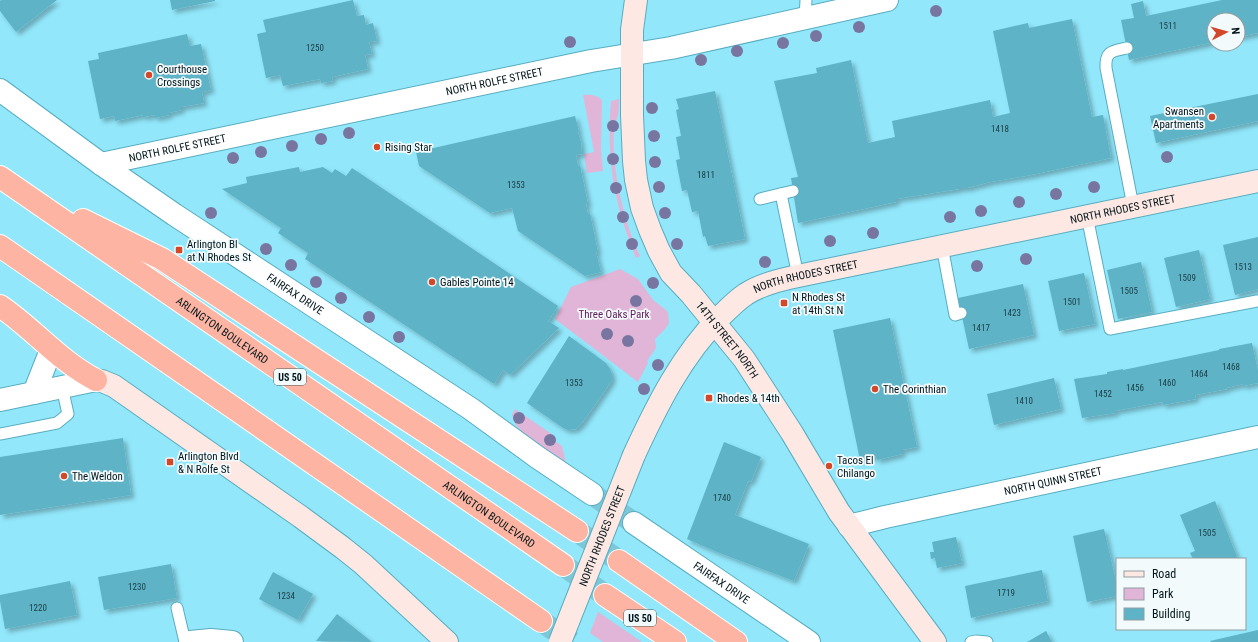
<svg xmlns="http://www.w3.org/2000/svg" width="1258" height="642" font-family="'Roboto Condensed',sans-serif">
	<defs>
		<filter id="shadow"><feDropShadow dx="3.5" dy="3.5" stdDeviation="2" flood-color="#0004"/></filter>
	</defs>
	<rect width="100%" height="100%" fill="#92e7fb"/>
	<g fill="#e1b5d7">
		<path d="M583,95C589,94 598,95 602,100L601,150L603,171L587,173L584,154L594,152Z"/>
		<path d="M619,99C619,105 619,110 618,115C617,120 614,125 614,130C611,168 624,222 640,256L636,258C614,204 606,159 611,101Z"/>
		<path d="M620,269L638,279L653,300L666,310L668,313L669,323L666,328L655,339L656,348L647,361L648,363L638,382L555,319L571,287Z"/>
		<path d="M515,409L553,435V440L562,446L566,463L525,435L516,425L512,415Z"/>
		<path d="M598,612L604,616L642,642H603L590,633Z"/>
	</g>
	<g fill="#5eb3c6" filter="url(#shadow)">
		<path d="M1,0H57L16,32L0,11V1Z"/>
		<path d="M170,0H215V1L172,10Z"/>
		<path d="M353,0L357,16L364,15L366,25L373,23L377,41L369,42L372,54L365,55L368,69L332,77L333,81L321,83L320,79L283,86L280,75L266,78L257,34L266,32L263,20Z"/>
		<path d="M1222,0H1258V33L1238,37V20H1214V42L1129,60L1121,20L1134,18L1131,4L1143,1L1146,16Z"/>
		<path d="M1072,19L1092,117L1103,115L1111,158L1031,175L990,182L967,188H959V189L896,199V202L798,223L791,178L798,177L774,81L817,73L816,68L851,60L868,143L895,137L892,121L990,100L993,117L1010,113L993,31L1028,23L1029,28Z"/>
		<path d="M187,34L190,46L201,44L211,90L202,92L204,103L181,107V110L169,113V115L155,118V115L143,117V115L115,121L114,116L100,119L88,61L99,59L98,53Z"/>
		<path d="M715,91L745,239L708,246L705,236L703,237L698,211L692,212L687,190L682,191L676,160L680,159L676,137L681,136L676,110L679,109L676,99Z"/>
		<path d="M1258,94V121L1156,143L1150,116Z"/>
		<path d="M575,116L579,132H578L581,142L582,154L576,155L578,166L580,165L588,204H586L588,214L590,213L598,252H596L601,272L585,276L518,231L512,208L490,213L419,166L416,152Z"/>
		<path d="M299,167L300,172L323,167L332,173L335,169L346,176L352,168L558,306L548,321L559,328L510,375L503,370L494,384L305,259L308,253L278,233L281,228L222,189L247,183L246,177Z"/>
		<path d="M1258,237V289L1235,295L1223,245Z"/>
		<path d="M1199,250L1210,299L1176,307L1164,258Z"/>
		<path d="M1141,262L1152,312L1118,319L1107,270Z"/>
		<path d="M1084,273L1095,324L1059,331L1048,281Z"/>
		<path d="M1023,284L1034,335L969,349L958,298Z"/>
		<path d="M890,318L917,447L902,450V454L877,460L876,456L860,460L833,330Z"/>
		<path d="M569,336L606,363L610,369L612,374V380L606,389L582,423L576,429L568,430L563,428L527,403Z"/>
		<path d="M1252,343L1258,371V383L1243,386V384L1226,388L1227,389L1195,395L1196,399L1163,405L1162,402L1115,411V413L1082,418L1074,379L1107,374V372L1123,369V370L1219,350V349Z"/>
		<path d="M1054,378L1061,409L994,425L987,394Z"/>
		<path d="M123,438L131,495L0,515V457Z"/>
		<path d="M724,442L761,457L751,482L748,481L735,515L809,544L794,581L717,552L687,539Z"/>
		<path d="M1215,501L1238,559H1193L1190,553L1195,551L1180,515Z"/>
		<path d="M1104,529L1116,581H1117V596L1087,602L1073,536Z"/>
		<path d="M956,537L962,563L937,568L935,558L931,559L930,552H934L932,542Z"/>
		<path d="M171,564L177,598L104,610L98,577Z"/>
		<path d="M1042,570L1048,601L971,618L965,586Z"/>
		<path d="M273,572L313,594L298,620L259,599Z"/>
		<path d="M70,581L77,615L5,629L0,601V595Z"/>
		<path d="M337,614L372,642L316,641Z"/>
		<path d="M1258,630V642H1211L1210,641Z"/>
		<path d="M1046,631L1052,642H1027Z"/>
	</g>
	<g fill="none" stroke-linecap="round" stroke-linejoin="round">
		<path stroke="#7cc8d9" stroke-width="22" stroke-dasharray="22 11" stroke-linecap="butt" d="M592,494L634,523"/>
		<g stroke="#7cc8d9" stroke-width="22" stroke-dasharray="22 11" stroke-linecap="butt">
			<path d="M577,531L619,561"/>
			<path d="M563,565L605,595"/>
			<path d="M541,621L572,642"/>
		</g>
		<defs>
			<g id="lane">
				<path d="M805,19L806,0"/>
				<path d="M1127,48C1112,51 1105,51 1106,68L1133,206"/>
				<path d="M781,194L798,276"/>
				<path d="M760,199L793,191"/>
				<path d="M1087,216L1110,329L1257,301"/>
				<path d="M942,246L955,315L961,313"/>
				<path d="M0,434L57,423L68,414L62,387"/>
				<path d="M177,608L185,642"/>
				<path d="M971,642L976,641L987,642"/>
			</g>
			<g id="street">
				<path id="s1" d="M0,90L101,164L175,215L471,409L537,457L592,494"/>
				<path id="s2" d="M101,164L591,61L671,48L887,0"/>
				<path d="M34,393L51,350"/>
				<path d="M0,400L96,380"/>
				<path id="s3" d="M634,523L809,642"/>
				<path id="s4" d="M849,526L885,517L1258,437"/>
				<path d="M190,642L211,640L232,642"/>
			</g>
			<g id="secondary">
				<path id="s5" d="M636,0L632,30V115L634,161L636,180L642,208L650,230L659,251L671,273L691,294L744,359L792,433L839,512L935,642"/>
				<path d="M96,380L102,381L114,386L301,517L343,548L363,564L447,642"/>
				<path id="s6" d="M634,455C657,405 682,355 721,316C729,308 737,300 746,294C762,284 780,280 798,276L1258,181"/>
			</g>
			<g id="highway">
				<path id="s7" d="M0,177L563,565"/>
				<path d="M83,220L162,259L577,531"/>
				<path d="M0,246L541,621"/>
				<path d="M0,306C34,329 59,361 96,380"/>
				<path d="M619,561L736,642"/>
				<path d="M605,595L675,642"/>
			</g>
		</defs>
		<use href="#lane" stroke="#58adc0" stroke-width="13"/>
		<use href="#street" stroke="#58adc0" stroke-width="24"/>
		<use href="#secondary" stroke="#58adc0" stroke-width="24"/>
		<use href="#highway" stroke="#fff" stroke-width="24"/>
		<use href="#lane" stroke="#fff" stroke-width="11"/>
		<use href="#street" stroke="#fff" stroke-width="22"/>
		<use href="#secondary" stroke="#fee8e3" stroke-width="22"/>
		<use href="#highway" stroke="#fdb4a2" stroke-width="22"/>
		<defs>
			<g id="secondary-bridge">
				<path id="s8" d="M560,642L634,455"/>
			</g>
		</defs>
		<use href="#secondary-bridge" stroke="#58adc0" stroke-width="24" stroke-linecap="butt"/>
		<use href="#secondary-bridge" stroke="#fee8e3" stroke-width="22"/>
	</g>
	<g fill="#7876a1">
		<circle cx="936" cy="11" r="6"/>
		<circle cx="859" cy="27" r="6"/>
		<circle cx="816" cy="36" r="6"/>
		<circle cx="570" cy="42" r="6"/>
		<circle cx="783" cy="43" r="6"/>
		<circle cx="737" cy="51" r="6"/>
		<circle cx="701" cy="60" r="6"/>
		<circle cx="652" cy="108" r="6"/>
		<circle cx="613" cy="126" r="6"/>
		<circle cx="349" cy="133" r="6"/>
		<circle cx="654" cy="136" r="6"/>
		<circle cx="321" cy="139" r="6"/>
		<circle cx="292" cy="146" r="6"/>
		<circle cx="261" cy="152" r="6"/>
		<circle cx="1167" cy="157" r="6"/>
		<circle cx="233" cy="158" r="6"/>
		<circle cx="613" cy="159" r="6"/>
		<circle cx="655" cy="162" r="6"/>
		<circle cx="659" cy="187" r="6"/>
		<circle cx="1094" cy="187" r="6"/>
		<circle cx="616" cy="188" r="6"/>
		<circle cx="1056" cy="194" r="6"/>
		<circle cx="1019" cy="202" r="6"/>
		<circle cx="981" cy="211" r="6"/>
		<circle cx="211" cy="213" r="6"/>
		<circle cx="665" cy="213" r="6"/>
		<circle cx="623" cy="217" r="6"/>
		<circle cx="950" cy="217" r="6"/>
		<circle cx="873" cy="233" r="6"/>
		<circle cx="830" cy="241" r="6"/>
		<circle cx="632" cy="244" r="6"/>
		<circle cx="677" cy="244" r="6"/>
		<circle cx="266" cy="249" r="6"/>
		<circle cx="1026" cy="259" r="6"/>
		<circle cx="765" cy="262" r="6"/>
		<circle cx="291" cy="265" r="6"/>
		<circle cx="977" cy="266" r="6"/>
		<circle cx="316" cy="282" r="6"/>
		<circle cx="653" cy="283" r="6"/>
		<circle cx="341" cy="298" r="6"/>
		<circle cx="636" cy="301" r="6"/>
		<circle cx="369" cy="317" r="6"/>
		<circle cx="607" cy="334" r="6"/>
		<circle cx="399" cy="337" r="6"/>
		<circle cx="628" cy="341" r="6"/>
		<circle cx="658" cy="365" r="6"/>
		<circle cx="644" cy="389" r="6"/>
		<circle cx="519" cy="418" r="6"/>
		<circle cx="550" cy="440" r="6"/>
	</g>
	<g fill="#d34829" stroke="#f2fafc" stroke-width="1.5">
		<circle cx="149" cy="75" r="4"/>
		<circle cx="1212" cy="117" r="4"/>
		<circle cx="377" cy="147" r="4"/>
		<rect x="175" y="246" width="8" height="8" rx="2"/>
		<circle cx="432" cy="282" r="4"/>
		<rect x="780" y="299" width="8" height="8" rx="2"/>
		<circle cx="875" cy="389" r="4"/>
		<rect x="705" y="394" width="8" height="8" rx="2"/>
		<rect x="166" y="458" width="8" height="8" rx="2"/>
		<circle cx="829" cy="466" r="4"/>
		<circle cx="64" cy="476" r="4"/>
	</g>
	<g text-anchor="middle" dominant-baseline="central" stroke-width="3.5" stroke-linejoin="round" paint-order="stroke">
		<g font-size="9" fill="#183c46">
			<text x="1168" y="26">1511</text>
			<text x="315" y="48">1250</text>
			<text x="1000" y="129">1418</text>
			<text x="706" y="175">1811</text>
			<text x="516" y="185">1353</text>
			<text x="1243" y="267">1513</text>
			<text x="1187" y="278">1509</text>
			<text x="1129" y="291">1505</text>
			<text x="1072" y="302">1501</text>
			<text x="1012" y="313">1423</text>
			<text x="981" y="328">1417</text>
			<text x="1231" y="367">1468</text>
			<text x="1199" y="374">1464</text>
			<text x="574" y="383">1353</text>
			<text x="1167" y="383">1460</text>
			<text x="1135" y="388">1456</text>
			<text x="1103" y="394">1452</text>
			<text x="1024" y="401">1410</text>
			<text x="722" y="498">1740</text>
			<text x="1207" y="533">1505</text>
			<text x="137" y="587">1230</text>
			<text x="1006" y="593">1719</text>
			<text x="286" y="596">1234</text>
			<text x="38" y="608">1220</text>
		</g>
		<g fill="#f2fafc" stroke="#495a5e" stroke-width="1">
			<rect x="274" y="369" width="32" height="16" rx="3"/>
			<rect x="624" y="610" width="32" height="16" rx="3"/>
		</g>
		<g font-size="10" font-weight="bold" fill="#00151b">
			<text x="290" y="377">US 50</text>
			<text x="640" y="618">US 50</text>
		</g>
		<g font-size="11" fill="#00151b" stroke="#f2fafc" text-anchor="start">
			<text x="157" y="69">Courthouse<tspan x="157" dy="13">Crossings</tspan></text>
			<text x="1204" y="111" text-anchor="end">Swansen<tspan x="1204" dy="13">Apartments</tspan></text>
			<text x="385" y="147">Rising Star</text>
			<text x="187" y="244">Arlington Bl<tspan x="187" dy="13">at N Rhodes St</tspan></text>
			<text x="440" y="282">Gables Pointe 14</text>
			<text x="792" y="297">N Rhodes St<tspan x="792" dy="13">at 14th St N</tspan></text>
			<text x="883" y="389">The Corinthian</text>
			<text x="717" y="398">Rhodes &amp; 14th</text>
			<text x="178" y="456">Arlington Blvd<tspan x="178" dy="13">&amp; N Rolfe St</tspan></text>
			<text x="837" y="460">Tacos El<tspan x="837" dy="13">Chilango</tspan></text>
			<text x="72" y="476">The Weldon</text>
		</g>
		<g font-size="11" fill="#00151b" stroke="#f2fafc">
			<text stroke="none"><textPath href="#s2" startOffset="402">NORTH ROLFE STREET</textPath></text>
			<text stroke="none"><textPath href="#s2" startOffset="78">NORTH ROLFE STREET</textPath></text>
			<text stroke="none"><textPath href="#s6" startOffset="585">NORTH RHODES STREET</textPath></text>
			<text stroke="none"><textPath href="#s6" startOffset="261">NORTH RHODES STREET</textPath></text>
			<text stroke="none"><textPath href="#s1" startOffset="359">FAIRFAX DRIVE</textPath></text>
			<text stroke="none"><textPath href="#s7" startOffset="270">ARLINGTON BOULEVARD</textPath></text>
			<text stroke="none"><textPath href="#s5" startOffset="368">14TH STREET NORTH</textPath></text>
			<text stroke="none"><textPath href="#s4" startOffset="209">NORTH QUINN STREET</textPath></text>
			<text stroke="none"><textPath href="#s7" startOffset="594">ARLINGTON BOULEVARD</textPath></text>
			<text stroke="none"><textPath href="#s8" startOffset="114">NORTH RHODES STREET</textPath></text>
			<text stroke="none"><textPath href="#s3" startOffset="106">FAIRFAX DRIVE</textPath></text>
		</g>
		<g font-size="11" fill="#621a58" stroke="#f2fafc">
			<text x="614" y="314">Three Oaks Park</text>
		</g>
	</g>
	<rect x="1116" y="558" width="130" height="72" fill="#f2fafc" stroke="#919ea2"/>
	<rect x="1124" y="571" width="20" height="6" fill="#fee8e3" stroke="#919ea2"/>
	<text x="1152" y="578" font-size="12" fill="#00151b">Road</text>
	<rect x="1124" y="588" width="20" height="12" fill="#e1b5d7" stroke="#919ea2"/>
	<text x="1152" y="598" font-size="12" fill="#00151b">Park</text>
	<rect x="1124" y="608" width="20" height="12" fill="#5eb3c6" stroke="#919ea2"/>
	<text x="1152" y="618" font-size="12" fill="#00151b">Building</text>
	<g transform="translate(1226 32) rotate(84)"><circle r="19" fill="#f2fafc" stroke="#919ea2"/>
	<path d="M0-3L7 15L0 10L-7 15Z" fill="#d34829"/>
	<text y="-6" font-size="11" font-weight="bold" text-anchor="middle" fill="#00151b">N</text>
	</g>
</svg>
